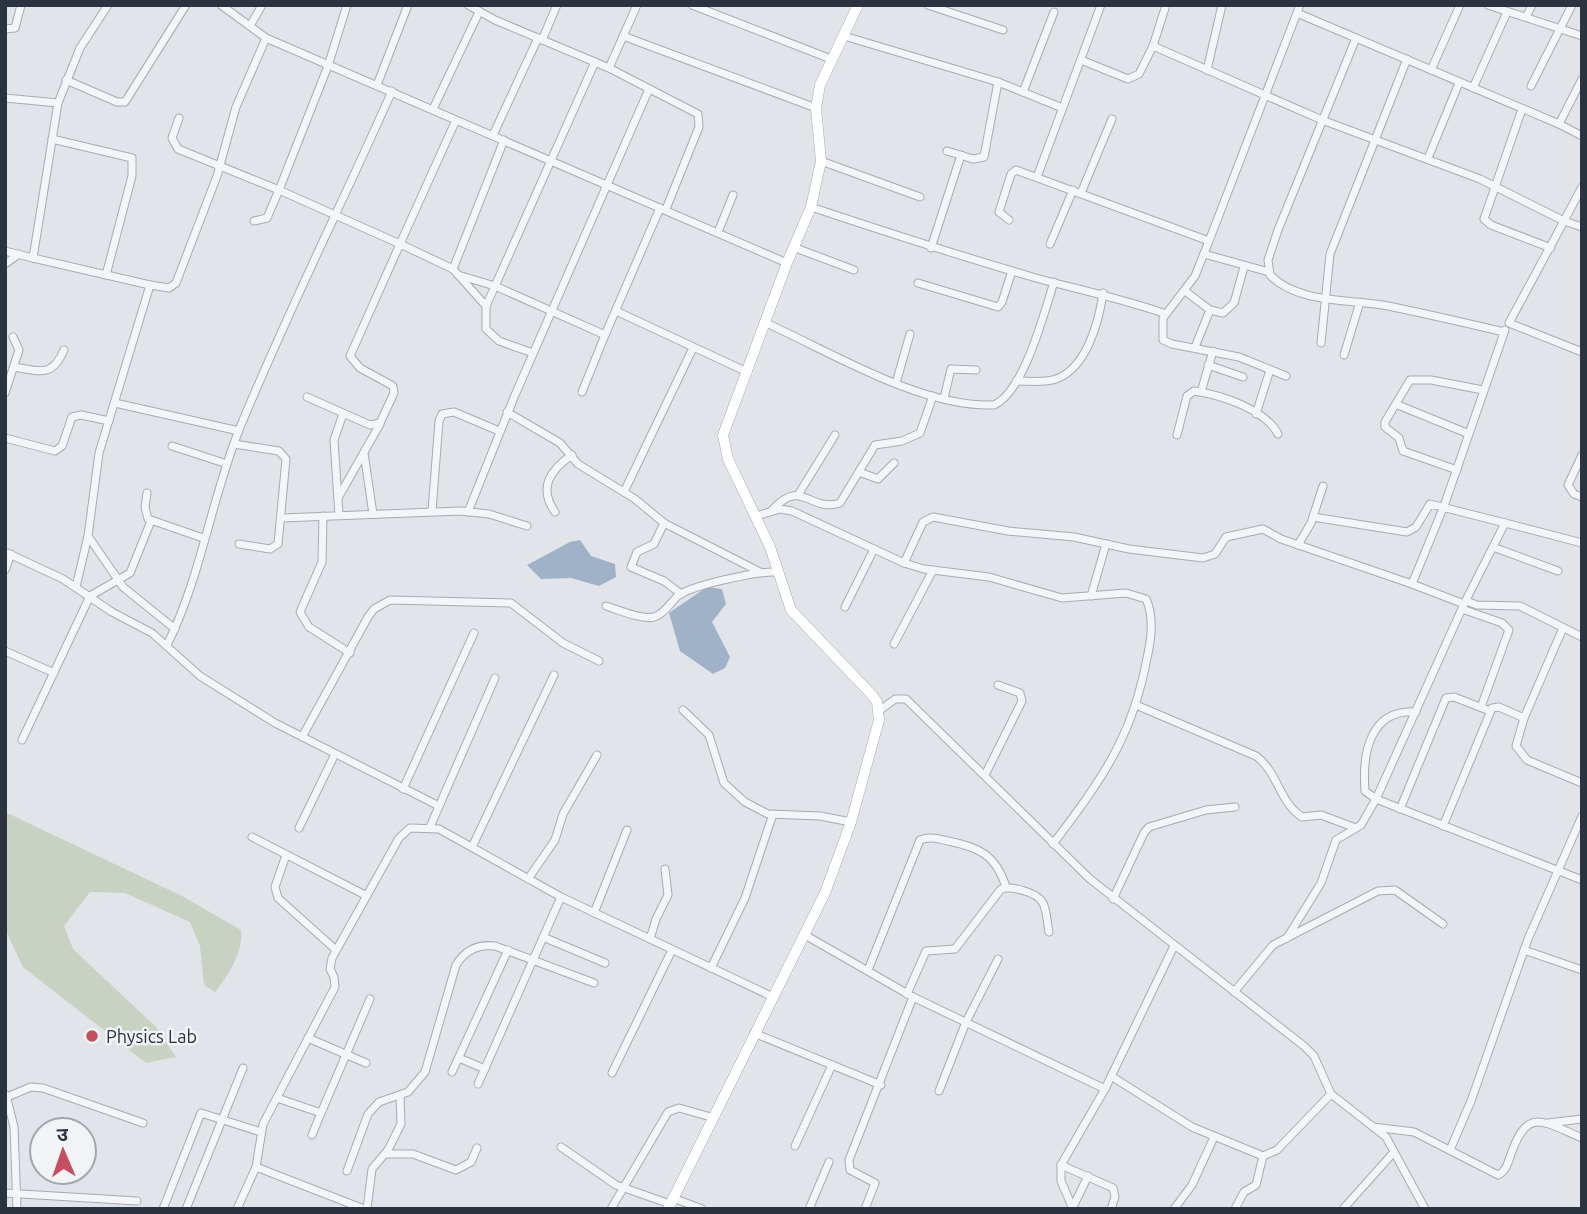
<svg xmlns="http://www.w3.org/2000/svg" width="1587" height="1214" font-family="Ubuntu,'Noto Sans Devanagari',sans-serif">
	<rect width="100%" height="100%" fill="#e1e4e9"/>
	<path fill="#c7d2c3" d="M5,812L182,896L241,930C243,953 229,974 215,992L204,985L200,946L190,922L125,893L90,892L64,926L73,949L155,1026L176,1057L146,1063L23,967L5,929Z"/>
	<g fill="#9fb2c7">
		<path d="M580,540L591,556L615,564L616,577L599,586L571,578L541,579L527,565L570,542Z"/>
		<path d="M707,587L722,589L726,604L712,622L730,657L725,668L713,674L680,651L669,613Z"/>
	</g>
	<g fill="none" stroke-linecap="round" stroke-linejoin="round">
		<defs>
			<g id="street">
				<path d="M221,5L266,38L787,263"/>
				<path d="M347,5L328,66L279,190L400,244L456,120"/>
				<path d="M468,5L495,20L609,68L698,114L699,127L666,209"/>
				<path d="M692,5L831,59"/>
				<path d="M928,5L1003,30"/>
				<path d="M1488,5L1582,36"/>
				<path d="M1297,13L1559,124L1582,136"/>
				<path d="M1526,17L1532,5"/>
				<path d="M250,26L262,5"/>
				<path d="M5,29L15,28L21,5"/>
				<path d="M623,36L816,108"/>
				<path d="M844,36L998,82L1060,107"/>
				<path d="M1356,38L1278,230L1268,260L1270,275C1298,304 1351,299 1388,306C1427,314 1466,323 1504,332"/>
				<path d="M542,40L557,5"/>
				<path d="M1153,46L1166,5"/>
				<path d="M1081,60L1128,79L1139,74L1153,46L1322,120L1480,179L1564,221L1509,323L1582,352"/>
				<path d="M595,62L495,286L605,335L660,208"/>
				<path d="M609,68L637,5"/>
				<path d="M1207,70L1222,5"/>
				<path d="M1431,70L1460,5"/>
				<path d="M66,80L117,102H125L186,5"/>
				<path d="M377,85L408,5"/>
				<path d="M1531,86L1572,5"/>
				<path d="M1473,88L1507,12"/>
				<path d="M1023,92L1054,12"/>
				<path d="M5,98L58,103"/>
				<path d="M433,109L479,12"/>
				<path d="M1522,109L1484,219L1491,225L1551,248"/>
				<path d="M179,118L172,138L178,149L279,190L267,218L254,221"/>
				<path d="M1559,124L1582,79"/>
				<path d="M493,135L538,38"/>
				<path d="M52,139L132,158V176L106,275"/>
				<path d="M947,151L973,159L984,157L998,82"/>
				<path d="M1428,158L1459,83"/>
				<path d="M821,161L920,197"/>
				<path d="M1037,177L1101,5"/>
				<path d="M1582,187L1564,221L1582,227"/>
				<path d="M1081,193L1112,119"/>
				<path d="M811,207C886,232 960,256 1036,278C1080,290 1123,299 1166,314"/>
				<path d="M1009,220L999,212L1011,174L1016,170L1209,241L1300,5"/>
				<path d="M718,232L733,195"/>
				<path d="M1209,241L1195,276L1163,318V340L1172,344L1239,357L1286,376"/>
				<path d="M1050,244L1073,190"/>
				<path d="M793,247L854,270"/>
				<path d="M931,248L961,155"/>
				<path d="M5,251L33,258L58,103L80,48L108,5"/>
				<path d="M1204,254L1269,272"/>
				<path d="M33,258L150,285"/>
				<path d="M5,264L19,254"/>
				<path d="M453,269L504,140"/>
				<path d="M458,275L495,286L486,306V329L499,341L533,353"/>
				<path d="M918,283L998,307L1002,302L1012,271"/>
				<path d="M1185,291L1210,310L1223,313L1234,303L1244,267"/>
				<path d="M616,311L745,371"/>
				<path d="M764,322C831,352 921,408 994,405C1024,392 1044,313 1054,282"/>
				<path d="M1321,343L1330,254L1407,59"/>
				<path d="M1195,347L1210,310"/>
				<path d="M1344,355L1360,302"/>
				<path d="M1208,365L1243,377"/>
				<path d="M14,367C40,371 52,378 64,350"/>
				<path d="M1016,381C1029,381 1044,383 1056,379C1087,368 1099,321 1103,293"/>
				<path d="M896,383L910,334"/>
				<path d="M582,392L605,335"/>
				<path d="M1201,392L1213,351"/>
				<path d="M5,393L19,350L13,337"/>
				<path d="M307,397L370,425L380,423L394,393L393,386L360,368L350,356L400,244L453,269L486,306"/>
				<path d="M944,398L951,369L976,370"/>
				<path d="M115,403L239,431"/>
				<path d="M1398,405L1469,434"/>
				<path d="M507,412L560,443L578,464L635,499L664,523L760,572"/>
				<path d="M1256,414L1270,370"/>
				<path d="M1177,435L1187,396L1194,391C1221,395 1265,409 1278,434"/>
				<path d="M5,438L55,451L62,446L72,417L81,415L109,421"/>
				<path d="M234,444L279,451L286,459L278,544L270,549L239,544"/>
				<path d="M172,446L227,464"/>
				<path d="M364,453L373,514"/>
				<path d="M1582,455L1568,485L1574,494L1582,497"/>
				<path d="M1457,470L1403,451L1399,438L1385,427V422L1410,380H1431L1483,390"/>
				<path d="M859,472L878,479L894,463"/>
				<path d="M624,492L693,348"/>
				<path d="M147,493L145,507L148,519L203,538"/>
				<path d="M798,495L835,435"/>
				<path d="M338,498L380,424"/>
				<path d="M432,511L439,421L442,414L454,412L499,431"/>
				<path d="M771,511C803,476 808,513 840,503L875,445L902,441L920,433L933,396"/>
				<path d="M468,512L515,395L649,89"/>
				<path d="M555,512C538,488 550,470 572,455"/>
				<path d="M339,515L334,440L343,414"/>
				<path d="M323,516L322,562L300,612L309,627L350,653"/>
				<path d="M756,516L780,509L792,511L904,563L924,569L989,577L1062,598L1126,593L1146,599C1154,616 1151,641 1147,658C1132,739 1101,780 1053,844"/>
				<path d="M1313,517L1407,532L1416,527L1430,504L1505,523"/>
				<path d="M282,518L460,511L489,514L527,526"/>
				<path d="M664,523L654,544L637,552L631,567L664,581L681,594"/>
				<path d="M1582,543L1505,523L1464,604L1376,799L1582,880"/>
				<path d="M1298,545L1311,523L1323,486"/>
				<path d="M1493,547L1558,571"/>
				<path d="M5,552L63,579L112,612L152,633L200,676L275,723L437,805"/>
				<path d="M904,563L923,522L933,517L1008,531L1074,537L1129,549L1203,558L1215,554L1226,537L1263,529L1281,539L1412,584"/>
				<path d="M5,570L11,554"/>
				<path d="M76,587L88,536"/>
				<path d="M1091,596L1106,544"/>
				<path d="M1466,601L1477,605L1520,606L1582,637"/>
				<path d="M1464,604L1412,584L1444,506L1505,330"/>
				<path d="M606,606C619,610 641,620 654,617C665,614 671,601 679,595C694,585 757,571 776,572"/>
				<path d="M845,607L874,549"/>
				<path d="M1462,609L1502,623L1509,630L1481,707"/>
				<path d="M1563,628L1524,718L1516,746L1527,760L1582,783"/>
				<path d="M175,629L123,587L88,536L99,453L150,285L169,288L176,283L217,176L236,107L266,38"/>
				<path d="M894,644L933,570"/>
				<path d="M167,645C201,577 211,500 239,430C286,315 342,204 392,91"/>
				<path d="M5,651L54,673"/>
				<path d="M1136,705L1256,756C1278,772 1279,802 1302,817L1321,815L1356,828"/>
				<path d="M683,710L709,735L724,783L745,802L768,814L820,816L851,822"/>
				<path d="M879,711L895,699H906L1090,879L1304,1046L1314,1056L1331,1094L1386,1137L1425,1209"/>
				<path d="M302,737L368,617L374,609L390,600L511,603L563,643L599,661"/>
				<path d="M22,740L90,596L130,573L151,521"/>
				<path d="M985,775L1022,701L1020,693L998,685"/>
				<path d="M403,789L474,633"/>
				<path d="M1400,809L1446,698L1454,697L1490,711"/>
				<path d="M1443,826L1492,708L1499,707L1524,718"/>
				<path d="M430,827L495,678"/>
				<path d="M299,828L335,754"/>
				<path d="M252,837L367,896"/>
				<path d="M472,847L554,675"/>
				<path d="M286,855L275,887L278,898L336,950"/>
				<path d="M528,879L555,840L563,814L597,755"/>
				<path d="M1113,899L1144,833L1149,827L1206,810L1235,807"/>
				<path d="M594,913L627,830"/>
				<path d="M805,935L913,997L1105,1089"/>
				<path d="M543,937L605,963"/>
				<path d="M1287,938L1321,883L1336,840L1361,825L1376,799L1365,791C1362,753 1370,709 1416,712"/>
				<path d="M650,939L656,919L668,895L665,869"/>
				<path d="M1524,950L1582,970"/>
				<path d="M711,968L745,898L773,814"/>
				<path d="M868,970L920,840C930,836 938,839 948,841C979,847 996,855 1006,887"/>
				<path d="M1234,992L1273,945L1378,891L1395,890L1443,924"/>
				<path d="M907,994L926,951L955,949L1001,889C1012,886 1037,892 1043,903C1047,911 1047,923 1049,932"/>
				<path d="M754,1033L881,1085"/>
				<path d="M308,1038L366,1063"/>
				<path d="M459,1058L485,1069"/>
				<path d="M452,1072L508,950"/>
				<path d="M612,1073L672,950"/>
				<path d="M1111,1076L1192,1127L1263,1156L1277,1150L1331,1094"/>
				<path d="M478,1084L561,897"/>
				<path d="M939,1091L966,1022L998,959"/>
				<path d="M6,1095L14,1127L17,1209"/>
				<path d="M7,1097L31,1087L43,1088L143,1123"/>
				<path d="M277,1098L321,1113L370,999"/>
				<path d="M1548,1123L1582,1119"/>
				<path d="M1373,1127L1414,1132L1498,1175C1506,1171 1507,1165 1510,1157C1527,1107 1540,1120 1582,1138"/>
				<path d="M312,1135L321,1113"/>
				<path d="M795,1146L832,1065"/>
				<path d="M561,1147L616,1185L670,1204"/>
				<path d="M1450,1150L1471,1101L1528,939L1582,816"/>
				<path d="M385,1154H413L456,1170L471,1162L477,1148"/>
				<path d="M1061,1165L1113,1188L1115,1197L1111,1209"/>
				<path d="M256,1167L364,1209"/>
				<path d="M347,1171L368,1114L379,1102L408,1092L425,1072L456,965C465,950 478,944 495,946L594,983"/>
				<path d="M5,1193L137,1201"/>
				<path d="M673,1198L702,1209"/>
				<path d="M1073,1207L1088,1176"/>
				<path d="M163,1209L201,1113L261,1132"/>
				<path d="M186,1209L243,1068"/>
				<path d="M237,1209L256,1167L263,1124L335,987L334,977L330,969L332,958L399,838L410,828L439,829L561,897L771,996"/>
				<path d="M367,1209L372,1169L388,1150L401,1124L400,1096"/>
				<path d="M611,1209L668,1112L679,1108L711,1117"/>
				<path d="M809,1209L829,1162"/>
				<path d="M865,1209L875,1183L850,1170L849,1160L913,997"/>
				<path d="M1073,1209L1061,1181V1165L1105,1089L1174,946"/>
				<path d="M1174,1209L1192,1185L1214,1137"/>
				<path d="M1235,1209L1244,1192L1256,1185L1263,1156"/>
				<path d="M1343,1209L1394,1152"/>
			</g>
			<path id="secondary" d="M668,1209L825,893L851,822L879,720L877,702L872,695L791,610L770,547L728,459L723,435L787,263L811,207L821,161L816,108L820,85L858,5"/>
		</defs>
		<use href="#street" stroke="#a7abb3" stroke-width="9"/>
		<use href="#secondary" stroke="#a7abb3" stroke-width="11"/>
		<use href="#street" stroke="#f4f5f8" stroke-width="7"/>
		<use href="#secondary" stroke="#fff" stroke-width="10"/>
	</g>
	<circle fill="#c54f61" stroke="#f1f3f7" stroke-width="2.5" cx="92" cy="1036" r="7"/>
	<g text-anchor="middle" dominant-baseline="central" stroke-width="5" stroke-linejoin="round" paint-order="stroke">
		<g font-size="18" fill="#2b3240" stroke="#f1f3f7" text-anchor="start">
			<text x="106" y="1036">Physics Lab</text>
		</g>
	</g>
	<rect width="1587" height="1214" fill="none" stroke="#2b3240" stroke-width="14"/>
	<g transform="translate(63 1151) rotate(358)"><circle r="33" fill="#f1f3f7" stroke="#a2a6ae" stroke-width="2"/>
	<path d="M0-5L12 26L0 18L-12 26Z" fill="#c54f61"/>
	<text y="-10" font-size="19" font-weight="bold" text-anchor="middle" fill="#2b3240">उ</text>
	</g>
</svg>
